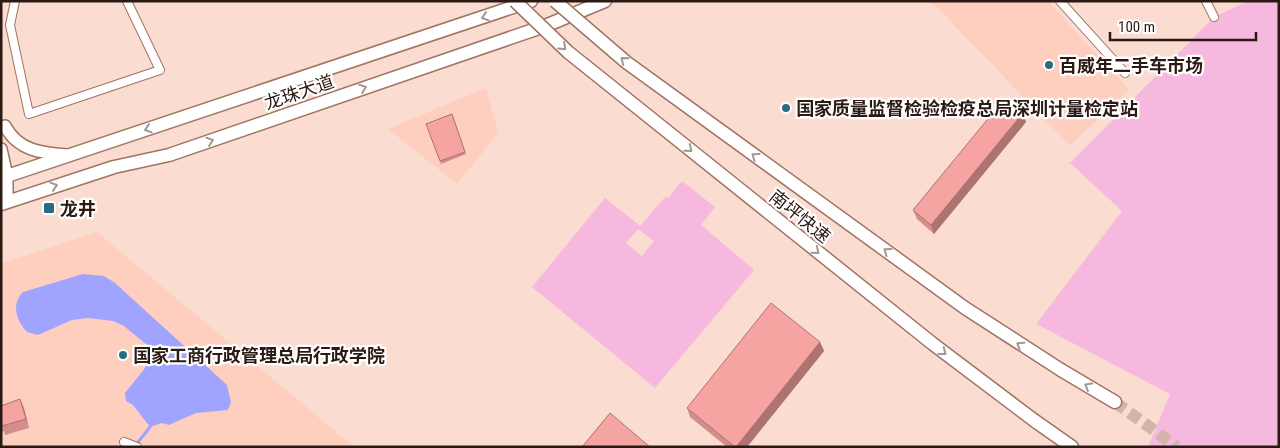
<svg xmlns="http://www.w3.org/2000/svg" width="1280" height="448" font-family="'Roboto Condensed','Noto Sans SC',sans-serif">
	<rect width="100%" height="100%" fill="#fbdcd1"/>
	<g fill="#fecfbe">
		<path d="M931,1H1048L1129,90L1070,146Z"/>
		<path d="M486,88L498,133L457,184L388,129Z"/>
		<path d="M97,232L354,447H1V264Z"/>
	</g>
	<g fill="#f7b8e0" fill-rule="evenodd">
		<path d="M1248,1H1279V447H1148L1170,394L1036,324L1122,211L1070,163L1214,17Z"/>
		<path d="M682,181L715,207L701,225L754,270L655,388L532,287L605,198L640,226L666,196L668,198ZM638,229L654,241L642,256L626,243Z"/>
	</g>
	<path fill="#a0a4ff" d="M83,274L104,276L115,283L227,385L231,402L228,410L196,413L169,425L162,423L150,427L133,405L126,401L125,393L145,368L151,355L147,345L124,326L113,321L88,318L72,320L38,335L27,332C16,320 11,304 23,292Z"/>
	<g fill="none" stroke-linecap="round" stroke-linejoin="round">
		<path stroke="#a0a4ff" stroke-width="3" d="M135,446L150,427"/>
		<path stroke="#d1b5ab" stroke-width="12" stroke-dasharray="12 6" stroke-linecap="butt" d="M1115,402L1177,447"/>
		<defs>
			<g id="minor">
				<path d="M15,1L10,25L29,114L160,70L127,1"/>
				<path d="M1060,1L1125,73"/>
				<path d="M1206,1L1214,17"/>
				<path d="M124,442L137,447"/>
			</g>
			<g id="secondary">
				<path d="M5,126C18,151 42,153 67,155"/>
				<path d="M1,149L7,176V201"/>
			</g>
			<g id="primary">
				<path d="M1,178L531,1"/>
				<path d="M1,204L114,167L169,155L545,26L605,1"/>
			</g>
			<g id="trunk">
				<path d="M1061,370L1115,402"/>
				<path d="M1035,421L1072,447"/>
			</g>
		</defs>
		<use href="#minor" stroke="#a07363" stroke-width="10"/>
		<use href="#secondary" stroke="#a07363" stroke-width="14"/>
		<use href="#primary" stroke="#a07363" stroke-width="15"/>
		<use href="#trunk" stroke="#a07363" stroke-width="15"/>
		<use href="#minor" stroke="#fff" stroke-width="8"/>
		<use href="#secondary" stroke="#fff" stroke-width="11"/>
		<use href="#primary" stroke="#fff" stroke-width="12"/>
		<use href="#trunk" stroke="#fff" stroke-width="12"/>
		<defs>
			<g id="trunk-bridge">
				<path d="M515,1L568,52L933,344L1035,421"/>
				<path d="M555,1L626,62L965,308L1061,370"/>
			</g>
		</defs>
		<use href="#trunk-bridge" stroke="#a07363" stroke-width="15" stroke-linecap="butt"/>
		<use href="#trunk-bridge" stroke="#fff" stroke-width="12"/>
	</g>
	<g fill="#d38d8b">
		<path d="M1023,113L1026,122L934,234L917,219L913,210Z"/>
		<path d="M452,114L466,154L441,164L426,124Z"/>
		<path d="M820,342L824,351L747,447H727L690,417L687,408Z"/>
		<path d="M20,399L29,428L5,435L4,431L1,432V406Z"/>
	</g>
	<g fill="#ac7371">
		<path d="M1023,113L1026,122L934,234L931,225Z"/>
		<path d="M820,342L824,351L747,447H736Z"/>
		<path d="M20,399L24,408L29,428L26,419Z"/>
	</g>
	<g fill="#f5a4a2" stroke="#ac7371">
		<path d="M1005,98L1023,113L931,225L913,210Z"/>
		<path d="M452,114L465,152L440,161L426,124Z"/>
		<path d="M771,303L820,342L736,447H735L687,408Z"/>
		<path d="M20,399L26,419L2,426L1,422V406Z"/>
		<path d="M610,413L650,447H582Z"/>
	</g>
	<defs><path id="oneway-chevron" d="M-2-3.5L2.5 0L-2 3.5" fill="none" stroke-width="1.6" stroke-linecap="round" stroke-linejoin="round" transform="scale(1.25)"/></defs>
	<g stroke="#a09895">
		<use href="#oneway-chevron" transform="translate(485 17) rotate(162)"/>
		<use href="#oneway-chevron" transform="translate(563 47) rotate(43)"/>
		<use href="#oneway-chevron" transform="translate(624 60) rotate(-141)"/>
		<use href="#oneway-chevron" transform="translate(363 88) rotate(-19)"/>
		<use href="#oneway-chevron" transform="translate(148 129) rotate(162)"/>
		<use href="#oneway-chevron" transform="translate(210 141) rotate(-19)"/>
		<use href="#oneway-chevron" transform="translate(689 149) rotate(39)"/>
		<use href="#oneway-chevron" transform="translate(755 156) rotate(-144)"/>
		<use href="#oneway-chevron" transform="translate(54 186) rotate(-18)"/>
		<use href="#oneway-chevron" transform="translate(816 251) rotate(39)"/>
		<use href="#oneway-chevron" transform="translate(887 251) rotate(-144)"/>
		<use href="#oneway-chevron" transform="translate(1020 345) rotate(-147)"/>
		<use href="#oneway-chevron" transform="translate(943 352) rotate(38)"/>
		<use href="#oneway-chevron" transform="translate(1088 386) rotate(-149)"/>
	</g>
	<g fill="#2a6b7f" stroke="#fff" stroke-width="2">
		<circle cx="1049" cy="65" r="5"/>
		<circle cx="786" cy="108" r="5"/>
		<rect x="43" y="202" width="12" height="12" rx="2.5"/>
		<circle cx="123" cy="355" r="5"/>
	</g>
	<g text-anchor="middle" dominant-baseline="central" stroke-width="4.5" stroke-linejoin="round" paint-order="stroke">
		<g font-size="18" font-weight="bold" fill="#2b1913" stroke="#fff" text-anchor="start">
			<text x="1059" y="65">百威年二手车市场</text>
			<text x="796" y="108">国家质量监督检验检疫总局深圳计量检定站</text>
			<text x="60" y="208">龙井</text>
			<text x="133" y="355">国家工商行政管理总局行政学院</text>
		</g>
		<g font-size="18" fill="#2b1913" stroke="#fff">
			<text transform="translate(299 92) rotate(-19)">龙珠大道</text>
			<text transform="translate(800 216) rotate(39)">南坪快速</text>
		</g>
	</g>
	<rect width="1280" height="448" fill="none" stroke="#2b1913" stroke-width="5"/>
	<path d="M1110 32v8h146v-8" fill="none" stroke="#2b1913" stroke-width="2.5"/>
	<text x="1118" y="32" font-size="15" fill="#2b1913" stroke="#ffffff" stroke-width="4" paint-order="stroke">100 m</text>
</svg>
